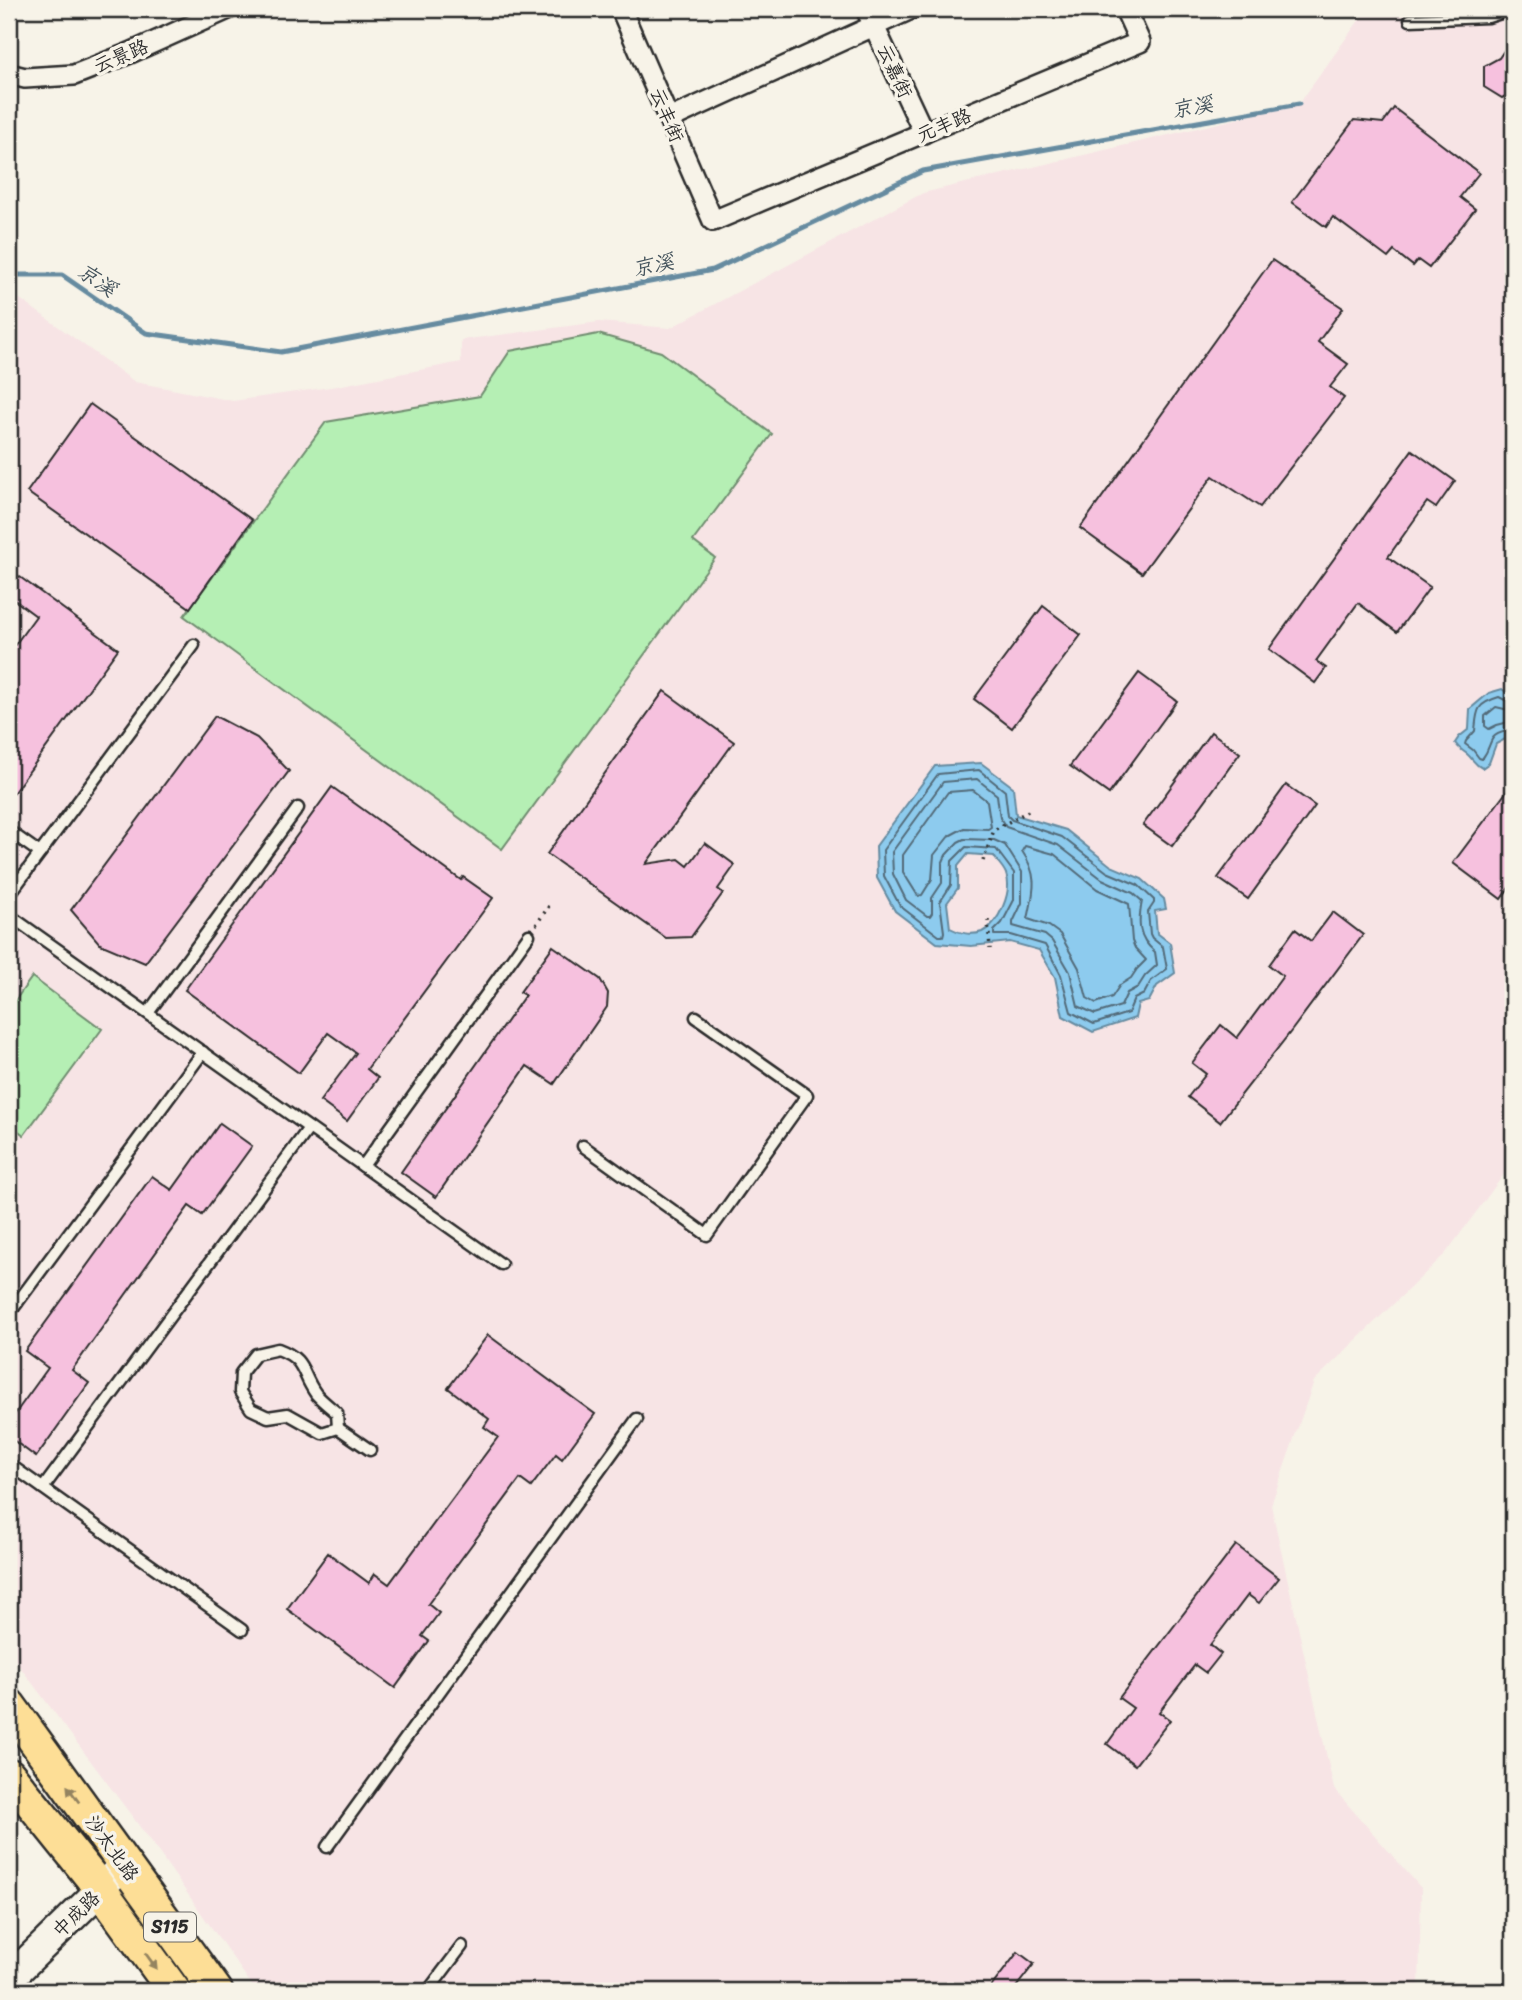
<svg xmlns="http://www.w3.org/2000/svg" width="1522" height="2000" font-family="Sriracha,'LXGW WenKai TC',sans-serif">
	<rect width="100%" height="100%" fill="#f7f3e8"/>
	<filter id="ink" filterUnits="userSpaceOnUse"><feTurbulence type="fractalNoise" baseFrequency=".0143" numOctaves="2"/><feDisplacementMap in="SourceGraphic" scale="14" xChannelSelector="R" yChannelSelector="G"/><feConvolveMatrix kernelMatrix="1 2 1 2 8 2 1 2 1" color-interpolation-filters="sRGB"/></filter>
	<g filter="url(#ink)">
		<path fill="#f7e4e5" d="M1367,9H1513V1162L1446,1253L1314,1381L1271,1505L1334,1789L1421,1888L1419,1991H256L152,1843L9,1652V291L135,382L233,401L337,386L461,362V340L599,322L670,328L923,193L1299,104Z"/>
		<g fill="#b5efb4" stroke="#708d70" stroke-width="2">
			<path d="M598,334L661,352L772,434L693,541L715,558L502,849L184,616L326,422L480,396L510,351Z"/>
			<path d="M32,977L102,1029L24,1135L9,1124V1009Z"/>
		</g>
		<g fill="#8dcbee" stroke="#668ba0" stroke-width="2" fill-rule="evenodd">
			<path d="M1502,689L1510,695L1513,735L1496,744L1489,763L1482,768C1474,764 1473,759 1467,754C1462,750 1459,749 1455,743L1459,737L1469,729L1470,709L1489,693Z"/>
			<path d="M981,763L1013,787L1016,815L1066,830L1111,866L1142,879L1164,899L1166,909L1155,911L1157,933L1170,943L1175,973L1157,986L1149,1001L1138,1004L1135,1018L1093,1032L1063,1016L1055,977L1039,950L1010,942L971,946L937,943L895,911L877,878L876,846L935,766ZM968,854L994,856C997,862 1004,868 1006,874C1013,891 999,924 982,932C972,936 959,933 950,928L947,903L958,888V866Z"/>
		</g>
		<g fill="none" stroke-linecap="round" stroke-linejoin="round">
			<g stroke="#526b79" stroke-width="2">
				<path d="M1513,702H1509L1499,697C1476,704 1477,710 1475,731L1466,741L1465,744L1473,750L1479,758L1482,759C1495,743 1484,734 1513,730"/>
				<path d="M1513,711L1496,707L1485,716V726L1489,729L1497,725L1513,721"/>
				<path d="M979,770L1005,791L1008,816L1012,820L1062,837L1107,872L1138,885L1154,900V903L1148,912L1150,934L1152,938L1163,947L1167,969L1151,981L1144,994L1134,999L1128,1013L1094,1024L1071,1012L1061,975L1045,945L1011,935H994V931L1002,923L1014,900V873L996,849L966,847L952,861L951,885L940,902L944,932L943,936H939L900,906L884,876L883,850L938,774Z"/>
				<path d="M977,779L997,795L1000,818L1006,827L1058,845L1102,879L1133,893L1142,901C1138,922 1137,937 1155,952L1157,965L1145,976L1138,987L1127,993L1121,1006L1095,1014L1078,1006L1070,972L1052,941L1045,935L1013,926V922L1022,903V872L1005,845L994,840L964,839L958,842L946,855L942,864V883L932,898V913L930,916H927L906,900L893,874L892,852L943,782Z"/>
				<path d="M973,790L987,801L991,827L988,829L964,828L949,836L934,855L932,879L922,895L918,896L903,872V855L948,792Z"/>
				<path d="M1025,846L1054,854L1097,889L1129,904L1132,941L1135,948L1146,960L1137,969L1131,978L1120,985L1112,997L1096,1003L1087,998L1079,968L1060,934L1049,926L1028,919C1034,891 1039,876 1022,851Z"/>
			</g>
			<path stroke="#668ba0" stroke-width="5" d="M9,275H62L146,333L281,352L713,270L923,171L1299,104"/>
		</g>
		<g fill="#f6c1de" stroke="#2b2b2b" stroke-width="2">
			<path d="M1513,37V92L1502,98L1484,87V66L1499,58Z"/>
			<path d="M1394,108L1479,173L1460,197L1475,209L1429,268L1418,260L1413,266L1394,251L1388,258L1333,217L1326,227L1292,202L1354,120L1383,123Z"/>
			<path d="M1272,260L1343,308L1318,342L1348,364L1330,387L1344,398L1260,507L1213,476L1142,573L1080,528Z"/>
			<path d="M90,404L252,520L190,608L27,492Z"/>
			<path d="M1412,450L1455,481L1436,508L1427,502L1388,557L1430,587L1397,632L1358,603L1316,661L1326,668L1315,683L1269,649Z"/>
			<path d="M9,569L118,649L9,799V653L36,616L9,596Z"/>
			<path d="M1043,606L1081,635L1012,728L974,699Z"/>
			<path d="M1139,673L1177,701L1109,794L1070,766Z"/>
			<path d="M664,691L734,742L646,864L679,859L688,866L705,843L735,865L718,889L723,893L691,937L666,938L547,854Z"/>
			<path d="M215,716L257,738L289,771L145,963L100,944L71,910Z"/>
			<path d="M1211,732L1240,753L1172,846L1143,825Z"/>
			<path d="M1513,783V882L1501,899L1453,863Z"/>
			<path d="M1286,785L1315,806L1248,899L1218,878Z"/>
			<path d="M332,787L461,880L463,877L493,898L367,1069L378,1078L347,1121L320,1101L356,1053L328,1033L299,1073L185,990Z"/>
			<path d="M1333,912L1363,935L1292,1030L1220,1122L1188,1097L1206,1074L1192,1063L1221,1025L1237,1038L1283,976L1269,965L1295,929L1311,941Z"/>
			<path d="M553,946L600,979L608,993L607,1007L554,1084L527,1066L436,1197L401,1172L525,995L520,992Z"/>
			<path d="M220,1123L252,1146L202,1215L189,1206L72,1370L89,1383L36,1457L9,1437V1422L48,1368L25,1351L152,1176L172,1190Z"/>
			<path d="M488,1335L595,1414L562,1459L556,1454L531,1487L520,1479L428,1604L439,1613L422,1636L429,1641L395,1688L287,1609L328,1553L369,1583L375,1574L389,1584L498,1437L484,1427L489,1419L448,1388Z"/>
			<path d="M1236,1545L1279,1578L1259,1603L1248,1595L1210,1645L1221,1654L1206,1673L1195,1665L1159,1712L1170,1720L1135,1765L1107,1744L1133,1708L1119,1698Z"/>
			<path d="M1018,1952L1034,1964L1013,1991H988Z"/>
		</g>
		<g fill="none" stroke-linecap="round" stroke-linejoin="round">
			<defs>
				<g id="lane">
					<path d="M1410,20L1488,17L1513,9"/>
					<path d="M9,831L40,853"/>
					<path d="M9,895L194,645"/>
					<path d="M9,915L501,1264"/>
					<path d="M148,1013L298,808"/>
					<path d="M583,1146L707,1235L807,1095L696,1017"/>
					<path d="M363,1166L529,935"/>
					<path d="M9,1297L17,1303L9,1314"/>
					<path d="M17,1303L203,1052"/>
					<path d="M278,1349C307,1360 300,1372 316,1394C322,1401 330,1407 337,1413L338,1428L322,1433L288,1414L268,1417L251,1409L240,1392L241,1373L256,1354Z"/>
					<path d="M338,1428L370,1450"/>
					<path d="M9,1464L242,1630"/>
					<path d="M43,1488L309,1128"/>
					<path d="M327,1847L637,1419"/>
					<path d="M428,1991L462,1946"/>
				</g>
				<g id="street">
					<path d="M621,9L713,221L1140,42L1125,9"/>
					<path d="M866,9L924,133"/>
					<path d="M9,74L25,78L74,75L130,53L228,9"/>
					<path d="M669,119L911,9"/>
				</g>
				<path id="secondary" d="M9,1979L100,1890L124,1863"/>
				<g id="primary">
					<path d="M9,1705L216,1991"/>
					<path d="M9,1775L92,1878L174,1991"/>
				</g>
			</defs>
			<use href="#lane" stroke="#2b2b2b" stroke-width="15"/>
			<use href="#street" stroke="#2b2b2b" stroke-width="24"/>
			<use href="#secondary" stroke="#2b2b2b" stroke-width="33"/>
			<use href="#primary" stroke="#2b2b2b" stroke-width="37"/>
			<g stroke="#2b2b2b" stroke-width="3.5" stroke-dasharray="2 5" stroke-linecap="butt">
				<path d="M983,861L994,830L1030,810"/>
				<path d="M988,920L990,949"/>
				<path d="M536,925L549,906"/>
			</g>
			<use href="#lane" stroke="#f7f3e8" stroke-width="10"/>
			<use href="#street" stroke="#f7f3e8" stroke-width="19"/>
			<use href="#secondary" stroke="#f7f3e8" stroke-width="28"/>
			<use href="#primary" stroke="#fdde96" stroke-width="32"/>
		</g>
		<defs><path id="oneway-solid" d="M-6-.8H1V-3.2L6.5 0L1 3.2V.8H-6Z" transform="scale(1.75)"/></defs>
		<g fill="#948460">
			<use href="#oneway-solid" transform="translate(73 1794) rotate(-126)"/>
			<use href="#oneway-solid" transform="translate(151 1961) rotate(54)"/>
		</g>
	</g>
	<g text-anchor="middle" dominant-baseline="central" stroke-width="7" stroke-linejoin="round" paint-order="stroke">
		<rect fill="#f7f3e8" stroke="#686764" stroke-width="2" x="144" y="1912.5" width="52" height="29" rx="5"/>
		<g font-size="18" font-weight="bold" fill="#2b2b2b">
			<text x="170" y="1927">S115</text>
		</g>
		<g font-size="19" fill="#2b2b2b" stroke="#f7f3e8">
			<text transform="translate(121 56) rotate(-23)">云景路</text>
			<text transform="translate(895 71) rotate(65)">云嘉街</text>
			<text transform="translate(667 115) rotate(67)">云丰街</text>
			<text transform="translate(944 125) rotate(-23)">元丰路</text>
			<text transform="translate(112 1848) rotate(54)">沙太北路</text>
			<text transform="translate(76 1914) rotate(-44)">中成路</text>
		</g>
		<g font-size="21" font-style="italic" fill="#44535c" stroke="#f7f3e8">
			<text transform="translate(1192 107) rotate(-10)">京溪</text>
			<text transform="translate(653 265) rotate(-11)">京溪</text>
			<text transform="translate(97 280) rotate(34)">京溪</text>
		</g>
	</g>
	<rect width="1522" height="2000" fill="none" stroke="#f7f3e8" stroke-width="35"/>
	<rect x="18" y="18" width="1487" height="1965" fill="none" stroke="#2b2b2b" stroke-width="2.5" filter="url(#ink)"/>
</svg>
